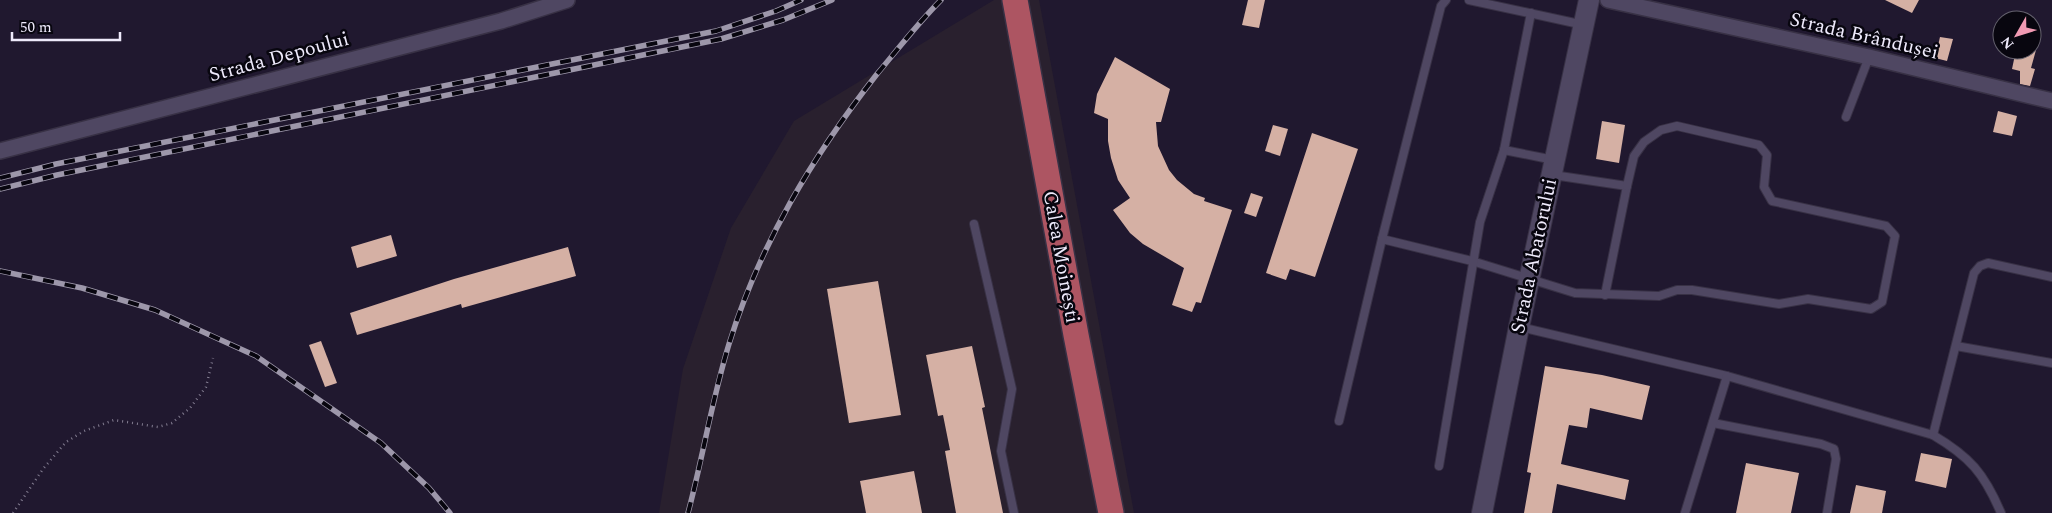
<svg xmlns="http://www.w3.org/2000/svg" width="2052" height="513" font-family="Spectral,serif">
	<rect width="100%" height="100%" fill="#20182f"/>
	<path fill="#29202e" d="M994,0H1039L1134,513H659L683,369L731,228L794,121Z"/>
	<g fill="#d5b0a4">
		<path d="M1248,0H1265L1259,28L1242,25Z"/>
		<path d="M1885,0H1919L1912,13Z"/>
		<path d="M1940,37L1953,39L1947,61L1935,58Z"/>
		<path d="M2016,50H2036L2031,68L2035,69L2030,86L2020,84V71L2012,69Z"/>
		<path d="M1115,57L1170,89L1161,122H1156L1158,146L1169,170L1177,180L1194,194L1205,198L1204,201L1232,210L1201,303L1196,302L1192,312L1172,305L1184,268L1143,244L1130,233L1113,210L1130,198L1118,180L1111,158L1108,141V119L1094,113L1097,94Z"/>
		<path d="M1998,111L2017,116L2012,136L1993,132Z"/>
		<path d="M1602,121L1625,125L1619,163L1596,159Z"/>
		<path d="M1273,125L1288,129L1280,156L1265,151Z"/>
		<path d="M1312,133L1358,149L1315,277L1290,269L1286,280L1266,273Z"/>
		<path d="M1251,193L1263,197L1256,217L1244,213Z"/>
		<path d="M391,235L397,256L357,268L351,247Z"/>
		<path d="M568,247L576,276L462,308L461,304L357,335L350,313L454,279Z"/>
		<path d="M878,281L901,415L849,423L827,289Z"/>
		<path d="M321,341L337,383L325,387L309,345Z"/>
		<path d="M972,346L985,407L982,408L1003,513H956L945,451L950,450L943,415L938,416L926,355Z"/>
		<path d="M1545,366L1602,375L1650,386L1642,420L1590,408L1587,428L1569,425L1561,464L1629,480L1625,500L1557,484L1552,513H1524L1531,473L1527,472Z"/>
		<path d="M1921,453L1952,459L1946,488L1915,481Z"/>
		<path d="M1746,463L1799,473L1791,513H1736Z"/>
		<path d="M914,471L922,513H866L860,481Z"/>
		<path d="M1856,485L1886,491L1882,513H1850Z"/>
	</g>
	<g fill="none" stroke-linecap="round" stroke-linejoin="round">
		<defs>
			<g id="service">
				<path d="M1469,0L1584,25"/>
				<path d="M1846,117L1869,57"/>
				<path d="M1504,150L1554,160"/>
				<path d="M1553,175L1627,186L1605,295"/>
				<path d="M974,224L1012,389L1001,451L1014,513"/>
				<path d="M1382,239L1472,261L1575,293L1659,296L1677,290H1692L1779,304L1808,299L1871,309L1882,302L1895,236L1886,226L1772,201L1764,187L1767,155L1759,145L1677,126L1661,130L1644,142L1634,156L1627,186"/>
				<path d="M1520,327L1727,376L1933,435C1970,457 1984,473 2001,513"/>
				<path d="M1956,346L2052,363"/>
				<path d="M1339,421L1382,239L1441,6L1446,0"/>
				<path d="M1713,423L1821,444L1834,449L1836,459L1827,513"/>
				<path d="M1933,435L1974,273L1980,266L1988,263L2052,277"/>
				<path d="M1439,466L1480,222L1504,150L1531,13"/>
				<path d="M1685,513L1727,376"/>
			</g>
			<g id="minor">
				<path d="M1608,0L1869,57L2052,101"/>
				<path d="M0,151L501,21L567,0"/>
			</g>
			<path id="tertiary" d="M1482,513L1519,327L1589,0"/>
			<path id="primary" d="M1015,0L1076,335L1111,513"/>
		</defs>
		<use href="#service" stroke="#383145" stroke-width="10"/>
		<use href="#minor" stroke="#383145" stroke-width="18"/>
		<use href="#tertiary" stroke="#383145" stroke-width="22"/>
		<use href="#primary" stroke="#383145" stroke-width="28"/>
		<path stroke="#837d91" stroke-width="2.5" stroke-dasharray="1 4" stroke-linecap="butt" d="M13,513L43,469L66,442L84,431L114,420L158,427L172,423L190,408L206,387L213,358"/>
		<use href="#service" stroke="#4f4762" stroke-width="8"/>
		<use href="#minor" stroke="#4f4762" stroke-width="15"/>
		<use href="#tertiary" stroke="#4f4762" stroke-width="20"/>
		<use href="#primary" stroke="#ad5562" stroke-width="25"/>
		<defs>
			<g id="rail">
				<path d="M0,178L56,164L716,31L776,11L801,0"/>
				<path d="M0,189L57,175L721,39L783,20L832,0"/>
				<path d="M0,271L82,288L155,310L256,356L381,443L429,488L450,513"/>
				<path d="M688,513C703,457 712,399 729,344C760,244 812,157 877,74C898,49 918,23 941,0"/>
			</g>
		</defs>
		<use href="#rail" stroke="#9d97aa" stroke-width="5.5"/>
		<use href="#rail" stroke="#08060f" stroke-width="4" stroke-dasharray="11" stroke-linecap="butt"/>
	</g>
	<g text-anchor="middle" dominant-baseline="central" stroke-width="5" stroke-linejoin="round" paint-order="stroke">
		<g font-size="20" fill="#eeeafb" stroke="#08060f">
			<text transform="translate(1864 36) rotate(13)">Strada Brândușei</text>
			<text transform="translate(279 57) rotate(-15)">Strada Depoului</text>
			<text transform="translate(1534 256) rotate(-78)">Strada Abatorului</text>
			<text transform="translate(1061 257) rotate(80)">Calea Moinești</text>
		</g>
	</g>
	<g transform="translate(2017 35) rotate(231)"><circle r="24" fill="#08060f" stroke="#64616d"/>
	<path d="M0-4L9 19L0 12L-9 19Z" fill="#f19ab3"/>
	<text y="-8" font-size="14" font-weight="bold" text-anchor="middle" fill="#eeeafb">N</text>
	</g>
	<path d="M12 32v8h108v-8" fill="none" stroke="#eeeafb" stroke-width="2.5"/>
	<text x="20" y="32" font-size="15" fill="#eeeafb" stroke="#08060f" stroke-width="4" paint-order="stroke">50 m</text>
</svg>
